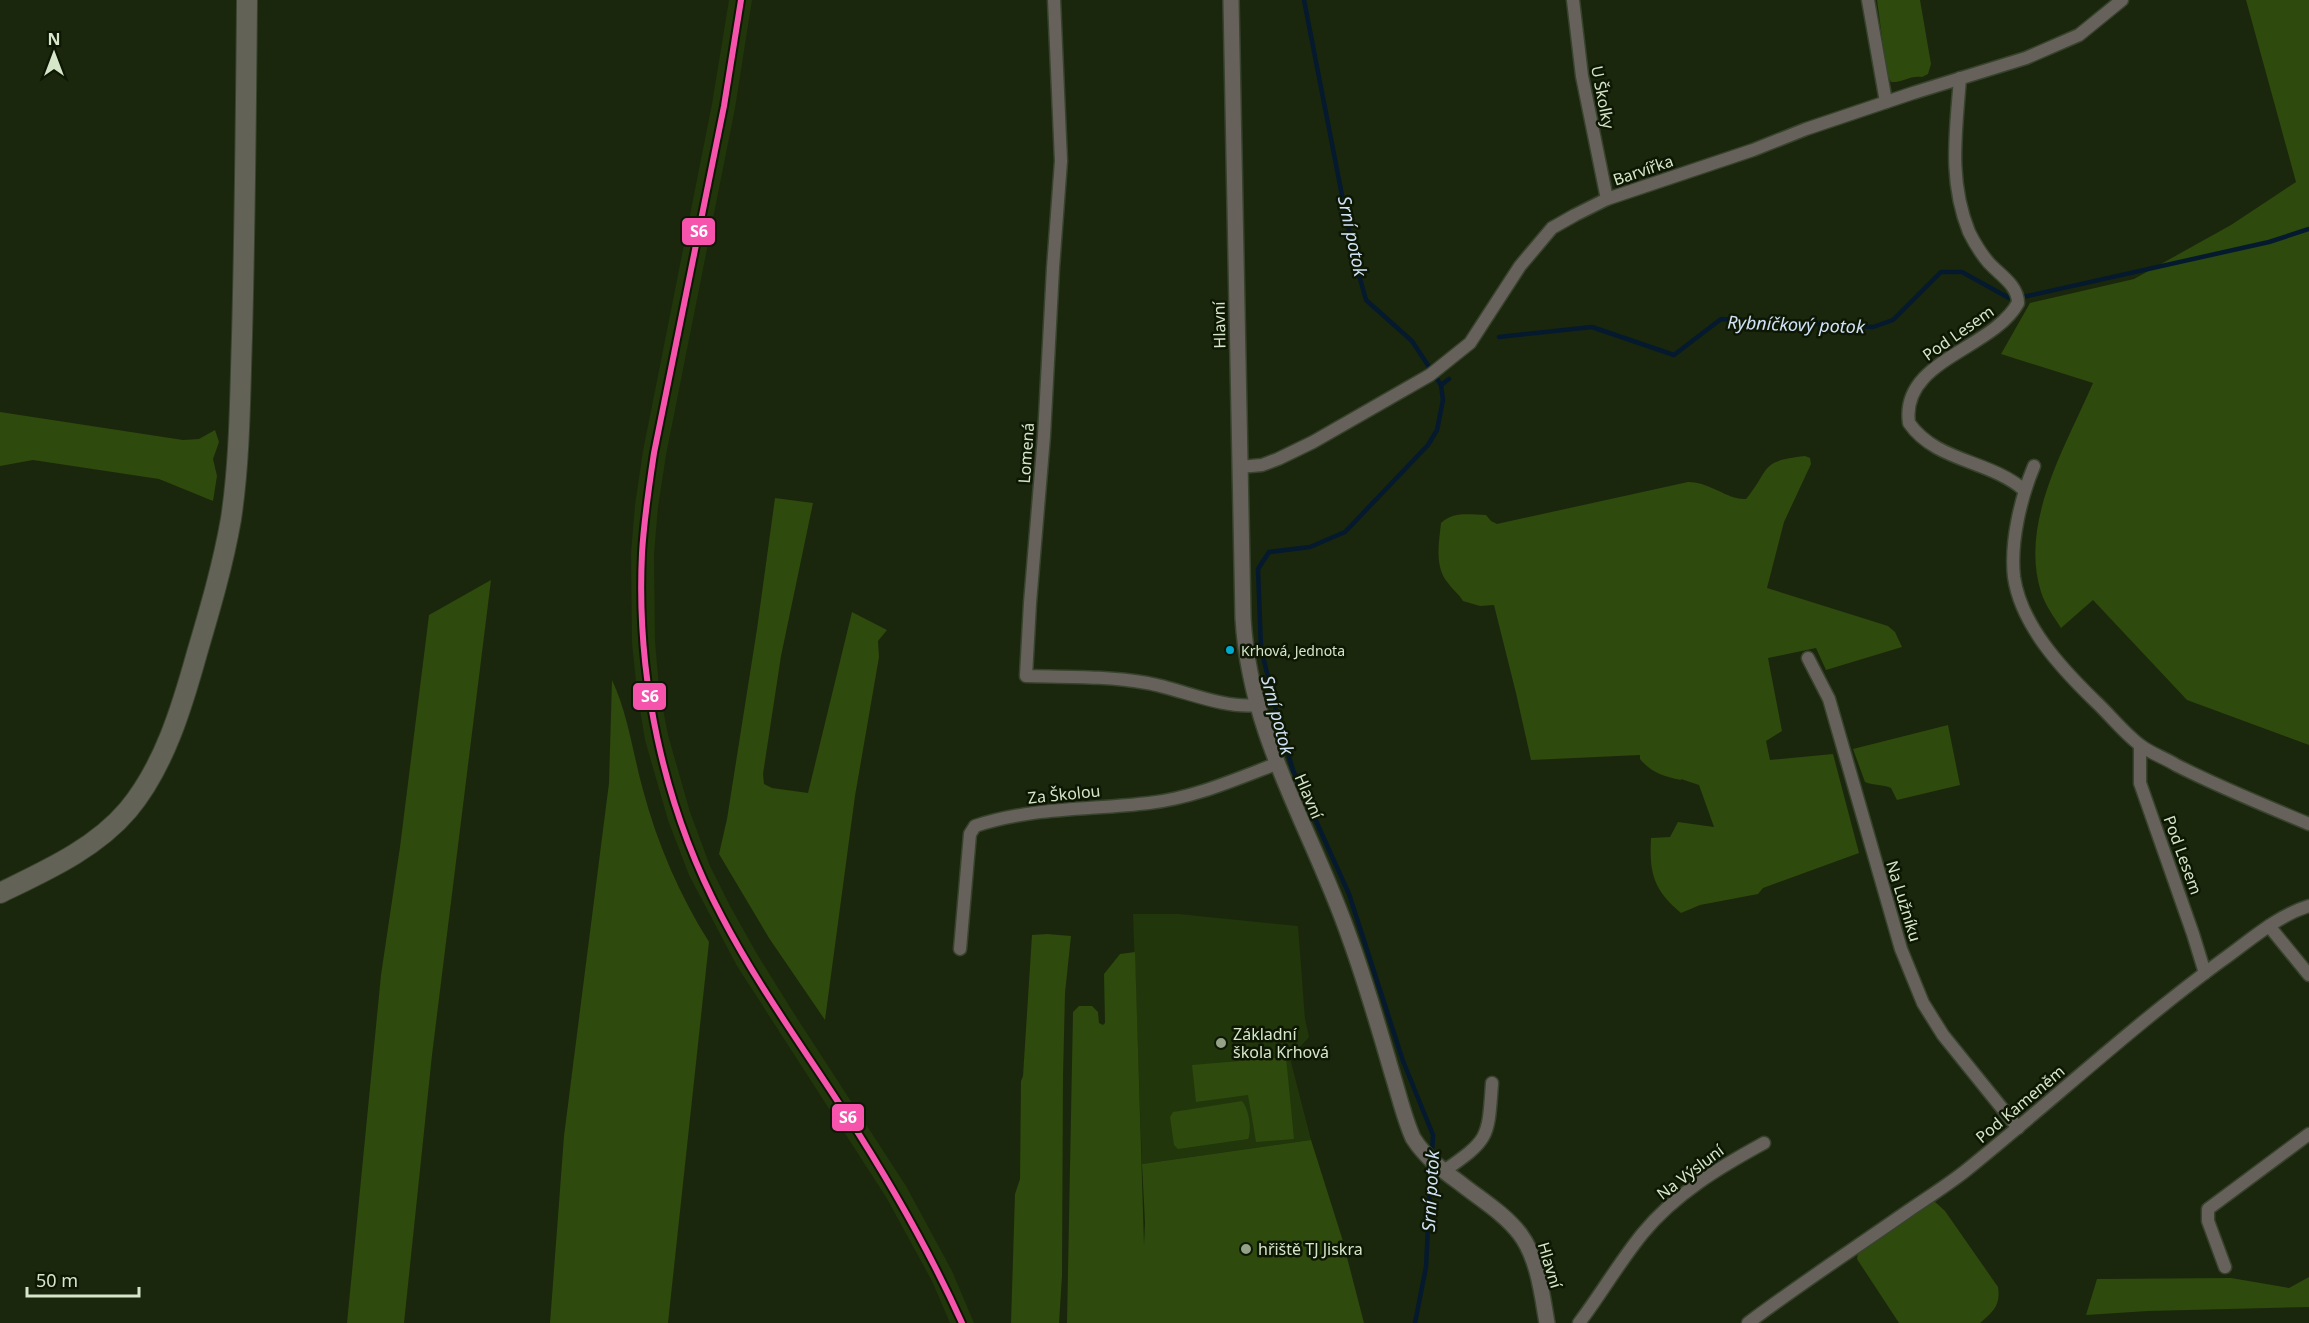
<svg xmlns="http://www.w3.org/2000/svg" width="2309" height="1323" font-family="'Noto Sans',sans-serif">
	<rect width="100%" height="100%" fill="#1a270c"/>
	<g fill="#21360a">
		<path d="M729,0H752L735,108L666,455L658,507L654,554L655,641L659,688L668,735L690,812L710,866L729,904L757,954L793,1012L906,1186L952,1271L974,1323H950L932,1281L886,1197L737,966L689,875L668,820L645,740L637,691L632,643L631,553L635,505L643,451L712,104Z"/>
		<path d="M1133,914H1179L1298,926L1305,1019L1309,1037L1290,1058L1311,1140L1142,1164Z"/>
	</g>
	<g fill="#2e4a0d">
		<path d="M1877,0H1920L1931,64L1928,74L1922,77C1910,75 1902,83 1891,82L1887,74Z"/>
		<path d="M2246,0H2309V745L2187,700L2093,600L2061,628C2054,617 2045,605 2041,592C2019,522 2066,446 2093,383L2001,354L2030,303L2134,279L2231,225L2296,182Z"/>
		<path d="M0,412L183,440L199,439L215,430L219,442L213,459L217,476L213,501L159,479L33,460L0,466Z"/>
		<path d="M1805,456L1810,458L1811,464L1784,522L1767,588L1888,626L1895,632L1902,647L1826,670L1816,648L1768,658L1782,731L1766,741L1770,760L1833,754L1859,853L1763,888L1758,894L1700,905L1681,913C1654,890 1649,874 1651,838L1670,837L1678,822L1714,827L1699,785L1681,779V780C1663,776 1652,773 1640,759V755L1531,760L1516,693L1494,605L1480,606L1463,601C1458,593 1453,590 1448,583C1434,567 1439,542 1441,523C1454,511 1470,515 1486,515L1491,521L1497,524L1688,482C1711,482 1727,500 1746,499C1771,469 1758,461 1805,456Z"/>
		<path d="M775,498L813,503L781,656L763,774L764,784L772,788L808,793L852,612L887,630L878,641L879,657L855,796L825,1020L769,938L719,854L727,819L757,629Z"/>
		<path d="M491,580L432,1055L404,1323H347L381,975L400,847L429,615Z"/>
		<path d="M612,680C628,714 633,754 643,790C657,843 680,896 709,942L668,1323H550L564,1136L609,783Z"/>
		<path d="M1948,725L1960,785L1897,800L1891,788C1883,784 1874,786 1865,782L1853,749Z"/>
		<path d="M1047,934L1071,936L1065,993L1063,1076L1062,1276L1059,1323H1011L1015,1194L1020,1179L1021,1081L1023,1076L1032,935Z"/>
		<path d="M1135,952L1144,1245L1145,1223L1142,1164L1311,1140L1342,1238L1364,1323H1067L1073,1012L1079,1006H1092L1098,1012L1099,1023L1103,1025L1105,1023L1104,974L1120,954Z"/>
		<path d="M1286,1057L1294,1139L1256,1142L1248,1095L1196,1102L1192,1065Z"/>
		<path d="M1242,1101C1249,1109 1252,1130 1248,1139L1178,1149L1174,1145L1170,1117L1173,1112Z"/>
		<path d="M1933,1200L1945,1211L1998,1287C2001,1305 1993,1312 1980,1323H1899L1857,1259L1858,1253Z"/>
		<path d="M2309,1277V1307L2148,1311L2086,1315L2097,1279L2231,1278L2289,1288Z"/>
	</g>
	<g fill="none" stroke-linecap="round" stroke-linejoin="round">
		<g stroke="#051a2e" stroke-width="4.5">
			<path d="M1304,0L1354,257L1366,300L1412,341L1441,385L1443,400L1437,430L1428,445L1345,532L1310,547L1269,552L1258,569L1261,648L1279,723L1293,770L1349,894L1403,1061L1433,1135L1432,1154"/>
			<path d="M2023,297L2269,242L2309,229"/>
			<path d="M1499,337L1592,327L1674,355L1721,319L1873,327L1893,320L1941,272H1962L2009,298"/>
			<path d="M1441,385L1449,379"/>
			<path d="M1415,1323L1426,1267L1431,1166"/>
		</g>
		<defs>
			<g id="minor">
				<path d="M1054,0L1061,161L1053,268L1044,436L1030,603L1026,676C1066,677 1107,676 1147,683C1181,689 1223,709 1256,705"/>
				<path d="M1573,0L1582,76L1607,199"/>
				<path d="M1868,0L1886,102"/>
				<path d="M1960,78C1956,132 1948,180 1969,232C1974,242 1982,255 1989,263C2000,275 2018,285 2018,303C1992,350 1900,360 1909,423C1936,462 1990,460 2024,490"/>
				<path d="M2034,466C2021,497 2010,542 2014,577C2021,625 2061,668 2095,701C2110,715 2124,733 2140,745C2150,753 2165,758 2176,765C2219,787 2264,805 2309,824"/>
				<path d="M1240,467L1262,465L1278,459L1313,442L1430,375L1470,343L1520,266L1552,228L1575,215L1607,199L1753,150L1806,129L1913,93L2026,58L2079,35L2122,0"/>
				<path d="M1808,658L1829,699L1901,949L1923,1003L1943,1035L2018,1128"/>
				<path d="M2140,746V783L2193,934L2205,973"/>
				<path d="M2269,926L2309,975"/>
				<path d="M960,949L970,834L975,826C1032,807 1091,810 1149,803C1193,798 1234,780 1276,764"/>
				<path d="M1444,1171C1490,1139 1488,1138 1492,1083"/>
				<path d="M2225,1267L2208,1221V1209L2309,1134"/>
				<path d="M1579,1323C1601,1294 1620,1261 1643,1233C1675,1194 1720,1167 1764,1143"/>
				<path d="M1748,1323C1800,1284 1855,1248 1908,1211C1927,1198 1946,1186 1964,1172C2051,1102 2131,1027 2221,961C2248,942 2276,916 2309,906"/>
			</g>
			<path id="tertiary" d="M1231,0L1243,618C1250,739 1312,828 1350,939C1366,983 1379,1028 1392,1073C1399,1095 1404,1118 1413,1138C1425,1157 1442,1170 1460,1183C1480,1199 1504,1213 1520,1234C1538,1258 1542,1294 1547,1323"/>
			<path id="primary" d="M0,893C45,871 95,849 128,810C164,767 182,707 197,653C210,609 223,565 231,519C240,459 240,397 242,336C245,224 246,112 247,0"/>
		</defs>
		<use href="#minor" stroke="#38432d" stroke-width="15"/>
		<use href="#tertiary" stroke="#38432d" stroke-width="18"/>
		<use href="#primary" stroke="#38432d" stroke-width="22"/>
		<use href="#minor" stroke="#66625b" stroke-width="12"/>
		<use href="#tertiary" stroke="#66625b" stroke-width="15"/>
		<use href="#primary" stroke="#636256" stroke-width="20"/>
		<defs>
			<path id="rail-1" d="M741,0L724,106L654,453C649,486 644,519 642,553C636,677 663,806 722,917C758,986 804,1049 846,1114C890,1182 929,1250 962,1323"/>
		</defs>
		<use href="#rail-1" stroke="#0d1704" stroke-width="10"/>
		<use href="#rail-1" stroke="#f653ac" stroke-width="6"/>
	</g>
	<circle fill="#00a9ce" stroke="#0d1704" stroke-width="2" cx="1230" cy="650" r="5"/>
	<g fill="#94a387" stroke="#0d1704" stroke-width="2">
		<circle cx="1221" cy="1043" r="6"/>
		<circle cx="1246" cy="1249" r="6"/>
	</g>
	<g text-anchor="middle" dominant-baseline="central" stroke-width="5" stroke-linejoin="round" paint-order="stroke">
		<g font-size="14" fill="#d6e6c9" stroke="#0d1704" text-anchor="start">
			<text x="1241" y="650">Krhová, Jednota</text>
		</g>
		<g font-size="16" fill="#d6e6c9" stroke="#0d1704">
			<text transform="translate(1603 97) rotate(79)">U Školky</text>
			<text transform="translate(1643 170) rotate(-19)">Barvířka</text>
			<text transform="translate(1219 325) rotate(-91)">Hlavní</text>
			<text transform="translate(1958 333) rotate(-35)">Pod Lesem</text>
			<text transform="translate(1026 453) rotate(-86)">Lomená</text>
			<text transform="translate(1064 794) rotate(-6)">Za Školou</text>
			<text transform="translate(1309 796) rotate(67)">Hlavní</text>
			<text transform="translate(2183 855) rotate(70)">Pod Lesem</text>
			<text transform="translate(1904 901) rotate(73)">Na Lužníku</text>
			<text transform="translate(2020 1104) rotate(-40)">Pod Kameněm</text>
			<text transform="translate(1690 1172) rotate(-37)">Na Výsluní</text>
			<text transform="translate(1550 1265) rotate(73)">Hlavní</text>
		</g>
		<g font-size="16" fill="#d6e6c9" stroke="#0d1704" text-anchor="start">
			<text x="1233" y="1034">Základní<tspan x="1233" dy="18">škola Krhová</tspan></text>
			<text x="1258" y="1249">hřiště TJ Jiskra</text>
		</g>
		<g font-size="18" font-style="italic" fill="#d0e2f6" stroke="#0d1704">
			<text transform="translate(1353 236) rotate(78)">Srní potok</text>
			<text transform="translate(1796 324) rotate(2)">Rybníčkový potok</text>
			<text transform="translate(1278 715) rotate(75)">Srní potok</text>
			<text transform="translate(1430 1191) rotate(-87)">Srní potok</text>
		</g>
	</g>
	<g stroke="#0d1704" stroke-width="2">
		<rect x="681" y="217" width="35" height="29" rx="6" fill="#f653ac"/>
		<rect x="632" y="682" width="35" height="29" rx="6" fill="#f653ac"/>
		<rect x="831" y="1103" width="34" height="29" rx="6" fill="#f653ac"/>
	</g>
	<g font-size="16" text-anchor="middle" font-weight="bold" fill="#fff">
		<text x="699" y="237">S6</text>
		<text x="650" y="702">S6</text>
		<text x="848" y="1123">S6</text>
	</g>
	<g transform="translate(54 54)" stroke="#0d1704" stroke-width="4.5" paint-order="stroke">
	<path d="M0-4.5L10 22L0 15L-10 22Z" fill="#d6e6c9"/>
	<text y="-9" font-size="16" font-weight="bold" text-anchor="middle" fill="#d6e6c9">N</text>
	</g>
	<path d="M27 1287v9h112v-9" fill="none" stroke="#d6e6c9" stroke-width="3"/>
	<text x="36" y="1287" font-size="18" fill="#d6e6c9" stroke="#0d1704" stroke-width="4.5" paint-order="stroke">50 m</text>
</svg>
